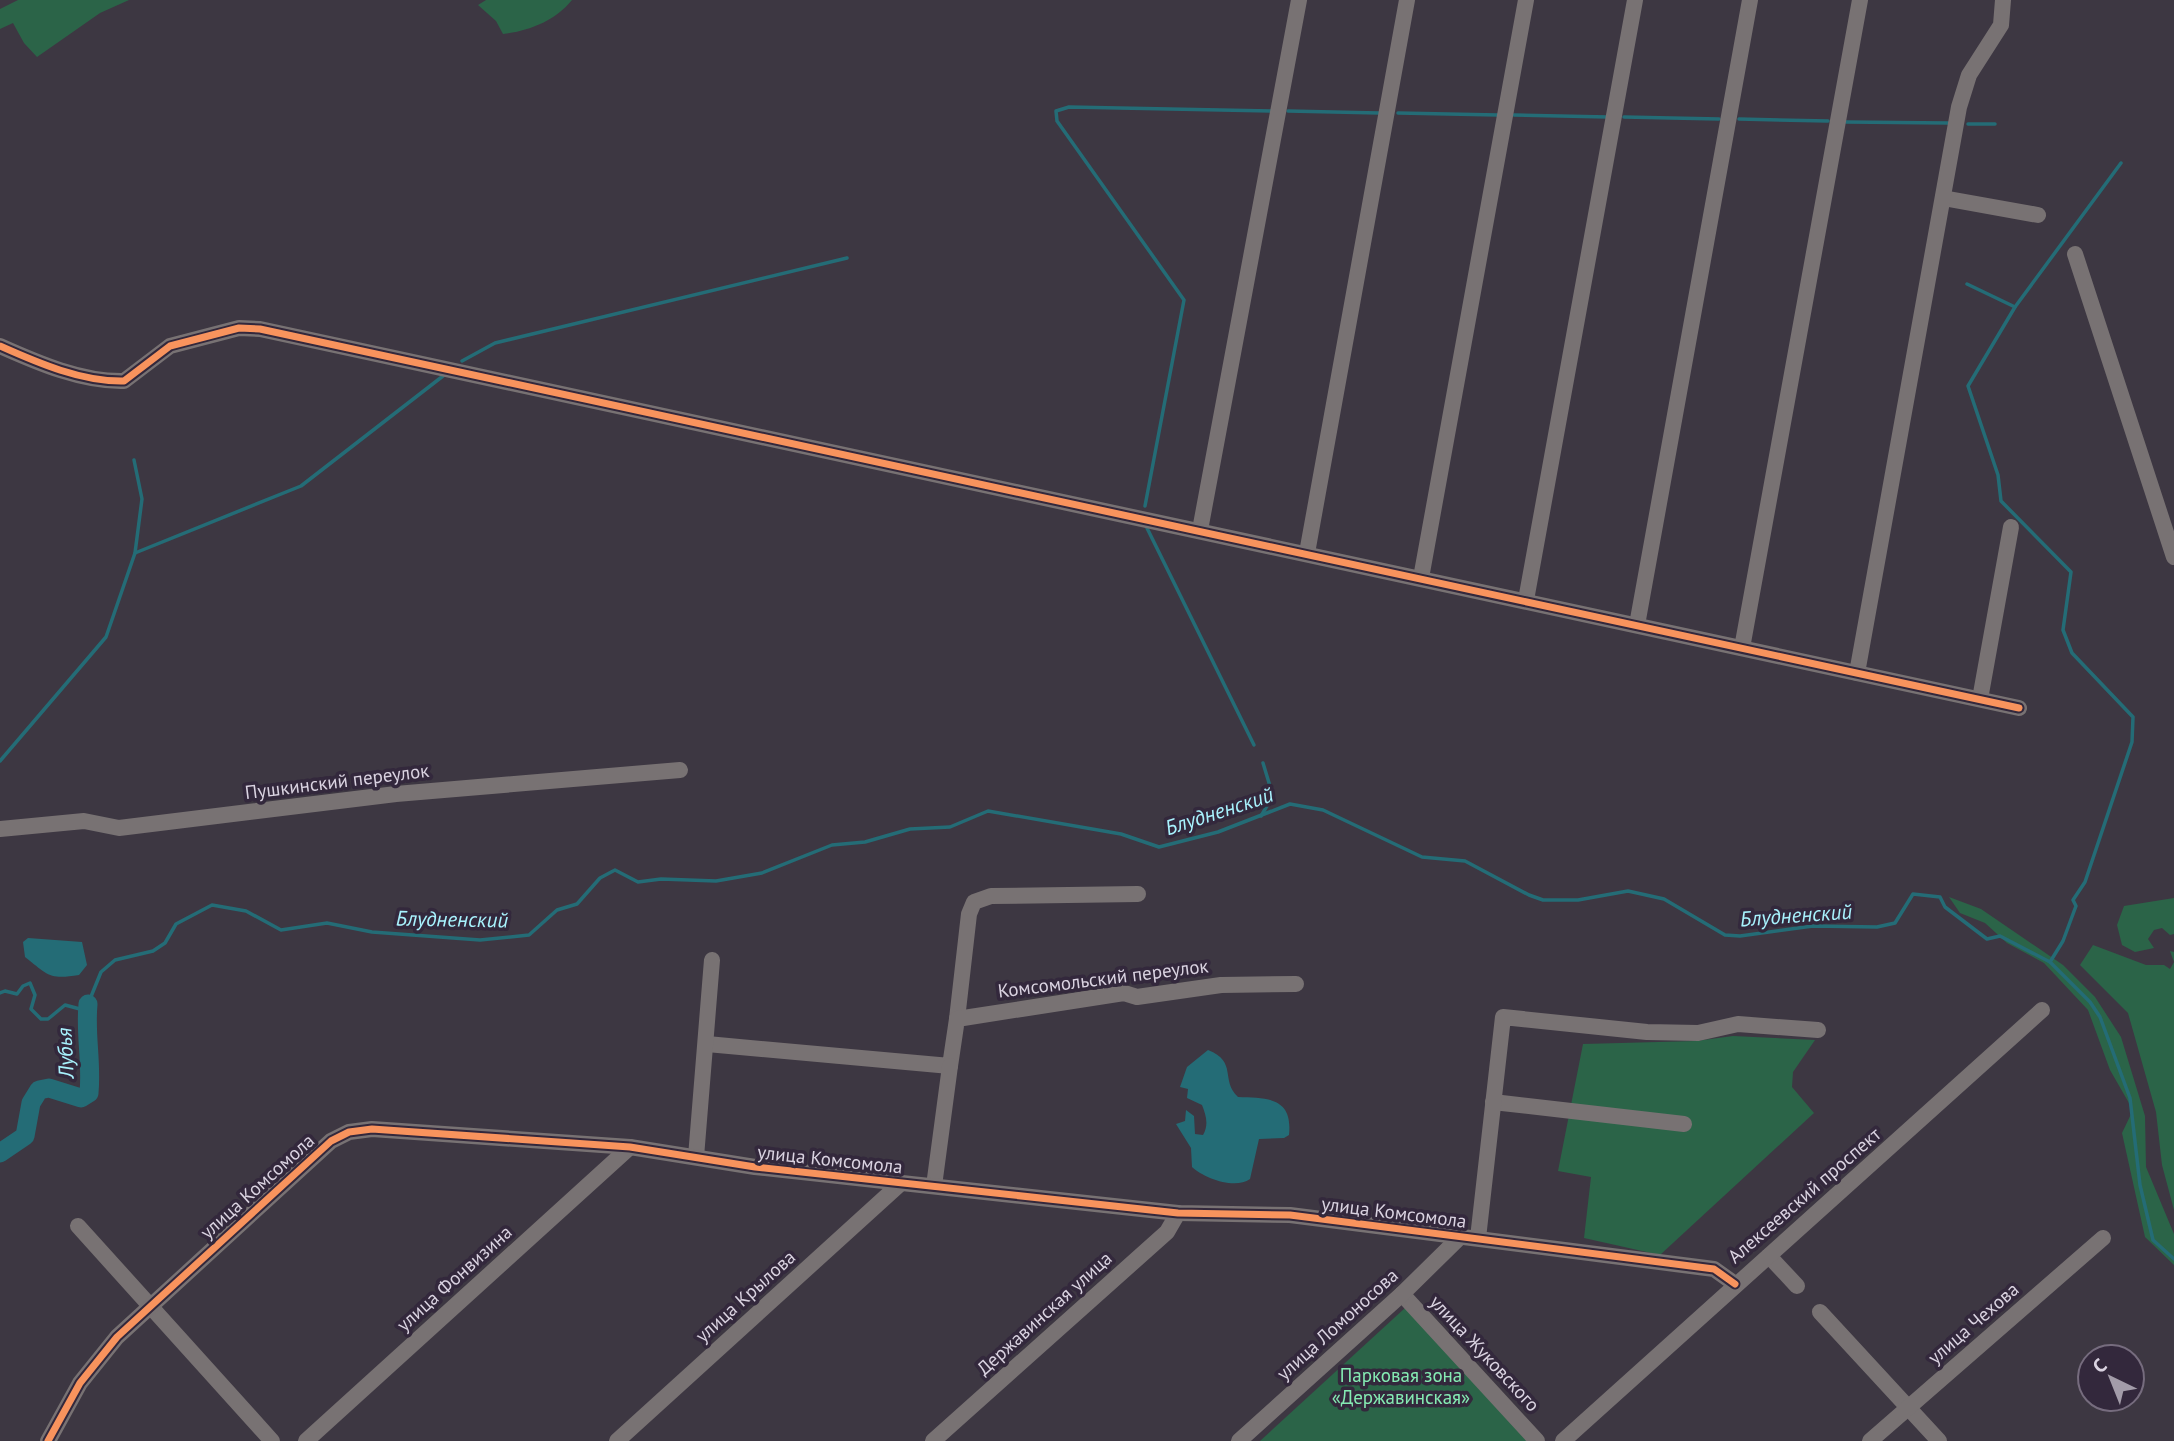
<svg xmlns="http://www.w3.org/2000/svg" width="2174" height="1441" font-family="'PT Sans',sans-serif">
	<rect width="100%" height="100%" fill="#3d3742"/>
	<g fill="#2b6448">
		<path d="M18,0H129L100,13L37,57L24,43L13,23L0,29V9Z"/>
		<path d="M486,0H572C555,21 529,31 503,34L496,21L478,5Z"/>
		<path d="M1949,897L1981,909L2063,965L2095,997L2121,1037L2145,1116L2146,1167L2174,1234V1265L2145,1237L2122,1133L2133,1110L2110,1070L2088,1010L2044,963L2007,943L1985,923L1960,913Z"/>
		<path d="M2174,898V934L2170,935L2162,928L2154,930L2148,939L2154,948L2135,952L2122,945L2117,925L2124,906Z"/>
		<path d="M2093,945L2146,965H2164L2170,969L2174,962L2170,951L2174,952V1210L2162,1165L2156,1112L2128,1013L2080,965Z"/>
		<path d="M1733,1036L1815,1040L1793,1072L1792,1087L1814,1113L1660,1255L1584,1238L1591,1177L1558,1171L1583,1044L1696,1041Z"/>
		<path d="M1405,1308L1527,1441H1260Z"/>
	</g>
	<g fill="#246c76">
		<path d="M28,938L82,942L87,965L79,975C49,980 48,975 25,957L23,942Z"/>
		<path d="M1208,1050C1238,1062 1220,1080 1238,1097C1267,1098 1293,1097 1289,1135L1284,1138L1259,1139L1250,1179C1235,1190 1204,1178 1192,1167L1191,1148L1176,1124L1185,1121L1186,1110L1194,1116L1195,1134L1203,1135C1209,1125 1206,1115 1202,1105L1187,1098L1188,1089L1180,1087L1187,1067Z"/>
	</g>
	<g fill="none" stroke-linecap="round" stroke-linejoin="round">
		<g stroke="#246c76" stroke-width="3.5">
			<path d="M1288,111L1379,113"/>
			<path d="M1398,113L1498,115"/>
			<path d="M1514,115L1608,117"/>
			<path d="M1624,117L1719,119"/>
			<path d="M1739,119L1828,121"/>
			<path d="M1846,122L1948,123"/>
			<path d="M1968,124H1995"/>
			<path d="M1967,284L2015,307L1968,386L1998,475L2001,501L2071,572L2063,630L2072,653L2133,717L2132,742L2085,882L2073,900L2076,906L2063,941L2050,962"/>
			<path d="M2015,307L2121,163"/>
			<path d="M462,361L495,343L847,258"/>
			<path d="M134,460L142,499L135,553"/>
			<path d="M1145,506L1184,300L1057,121L1056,111L1069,107L1271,111"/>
			<path d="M1146,526L1254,745"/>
			<path d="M0,761L106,637L135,553L301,486L443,376"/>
			<path d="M1261,816L1273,796L1263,763"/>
			<path d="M0,993L5,991L17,994L23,986L30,983L35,995L31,1009L41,1019H48L65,1005L80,1009L88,1004L101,972L115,960L153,951L165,943L176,924L212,905L246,911L281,930L327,923L372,932L480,940L529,935L557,910L577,904L600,878L615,870L638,882L661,879L716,881L762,873L832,845L865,842L910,829L950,827L988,811L1121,834L1159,847L1218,832L1290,804L1323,810L1422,857L1465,861L1529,895L1543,900H1578L1628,891L1664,899L1725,935L1740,936L1813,926L1877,927L1895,923L1913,894L1940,897L1945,907L1987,939L2000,936L2050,962L2090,1002L2100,1017L2130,1098L2140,1185L2153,1240L2174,1259"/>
		</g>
		<path stroke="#246c76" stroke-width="19" d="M0,1153L25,1136L31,1103L39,1090L49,1088L81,1098L89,1093C92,1062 85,1035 88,1004"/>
		<g stroke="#787273" stroke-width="16">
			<path d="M1943,198L2038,215"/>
			<path d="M2075,254L2174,557"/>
			<path d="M0,346C38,363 82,382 124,381L170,346L239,328L260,329L2019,708"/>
			<path d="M1200,530L1299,0"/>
			<path d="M1307,553L1407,0"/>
			<path d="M1421,578L1526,0"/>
			<path d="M1526,600L1635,0"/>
			<path d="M1637,625L1750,0"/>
			<path d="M1742,648L1860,0"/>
			<path d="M1857,673L1959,107L1969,75L2001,25L2003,0"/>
			<path d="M1980,699L2011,527"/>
			<path d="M0,829L84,821L119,828L396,794L680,770"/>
			<path d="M957,1019L969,914L974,902L991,896L1138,894"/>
			<path d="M707,1044L950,1066L957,1019L1124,993L1137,997L1221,985L1296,984"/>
			<path d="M1493,1102L1684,1124"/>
			<path d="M696,1157L712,960"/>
			<path d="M934,1186L950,1066"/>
			<path d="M78,1226L272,1441"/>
			<path d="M1478,1238L1503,1017L1647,1032L1698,1033L1738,1024L1818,1030"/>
			<path d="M1769,1256L1797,1286"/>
			<path d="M1402,1294L1537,1441"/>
			<path d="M1820,1312L1939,1441"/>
			<path d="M48,1441L80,1383L117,1337L331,1141L349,1132L372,1129L630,1147L755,1167L1178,1213L1290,1215L1714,1269L1735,1284"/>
			<path d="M306,1441L630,1147"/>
			<path d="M617,1441L901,1183"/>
			<path d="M933,1441L1167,1232L1178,1213"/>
			<path d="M1239,1441L1402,1294L1461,1236"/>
			<path d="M1563,1441L2042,1010"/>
			<path d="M1870,1441L2103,1238"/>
		</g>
		<defs>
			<g id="cycleway">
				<path d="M0,346C38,363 82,382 124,381L170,346L239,328L260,329L2019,708"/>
				<path d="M48,1441L80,1383L117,1337L331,1141L349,1132L372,1129L630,1147L755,1167L1178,1213L1290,1215L1714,1269L1735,1284"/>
			</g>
		</defs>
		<use href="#cycleway" stroke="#33283c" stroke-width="11"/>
		<use href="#cycleway" stroke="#f8935d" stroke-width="7"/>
	</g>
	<g text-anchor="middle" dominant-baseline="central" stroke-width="7" stroke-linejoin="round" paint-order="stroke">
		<g font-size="19" fill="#dad3e1" stroke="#33283c">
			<text transform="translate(337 781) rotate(-7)">Пушкинский переулок</text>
			<text transform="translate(1103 978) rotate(-7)">Комсомольский переулок</text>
			<text transform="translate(830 1159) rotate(6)">улица Комсомола</text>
			<text transform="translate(257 1186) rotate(-42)">улица Комсомола</text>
			<text transform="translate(1804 1195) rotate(-41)">Алексеевский проспект</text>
			<text transform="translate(1394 1212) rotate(7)">улица Комсомола</text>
			<text transform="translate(454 1278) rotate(-42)">улица Фонвизина</text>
			<text transform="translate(745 1296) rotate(-42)">улица Крылова</text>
			<text transform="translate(1044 1313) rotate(-42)">Державинская улица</text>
			<text transform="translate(1973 1323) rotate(-41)">улица Чехова</text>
			<text transform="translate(1337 1324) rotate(-42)">улица Ломоносова</text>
			<text transform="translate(1485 1353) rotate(47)">улица Жуковского</text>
		</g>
		<g font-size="19" fill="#85ebb3" stroke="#33283c">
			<text x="1401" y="1375">Парковая зона<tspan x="1401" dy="22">«Державинская»</tspan></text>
		</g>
		<g font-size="21" font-style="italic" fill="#a8f2fd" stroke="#33283c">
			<text transform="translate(1219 811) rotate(-18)">Блудненский</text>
			<text transform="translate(1796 915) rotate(-4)">Блудненский</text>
			<text transform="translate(452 919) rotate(1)">Блудненский</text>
			<text transform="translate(65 1053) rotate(-93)">Лубья</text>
		</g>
	</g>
	<g transform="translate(2111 1378) rotate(317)"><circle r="33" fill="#33283c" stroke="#766c7e" stroke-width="2"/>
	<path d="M0-5L12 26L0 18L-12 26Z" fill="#a39ca9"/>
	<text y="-10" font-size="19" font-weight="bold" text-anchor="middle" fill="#dad3e1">С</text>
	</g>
</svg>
